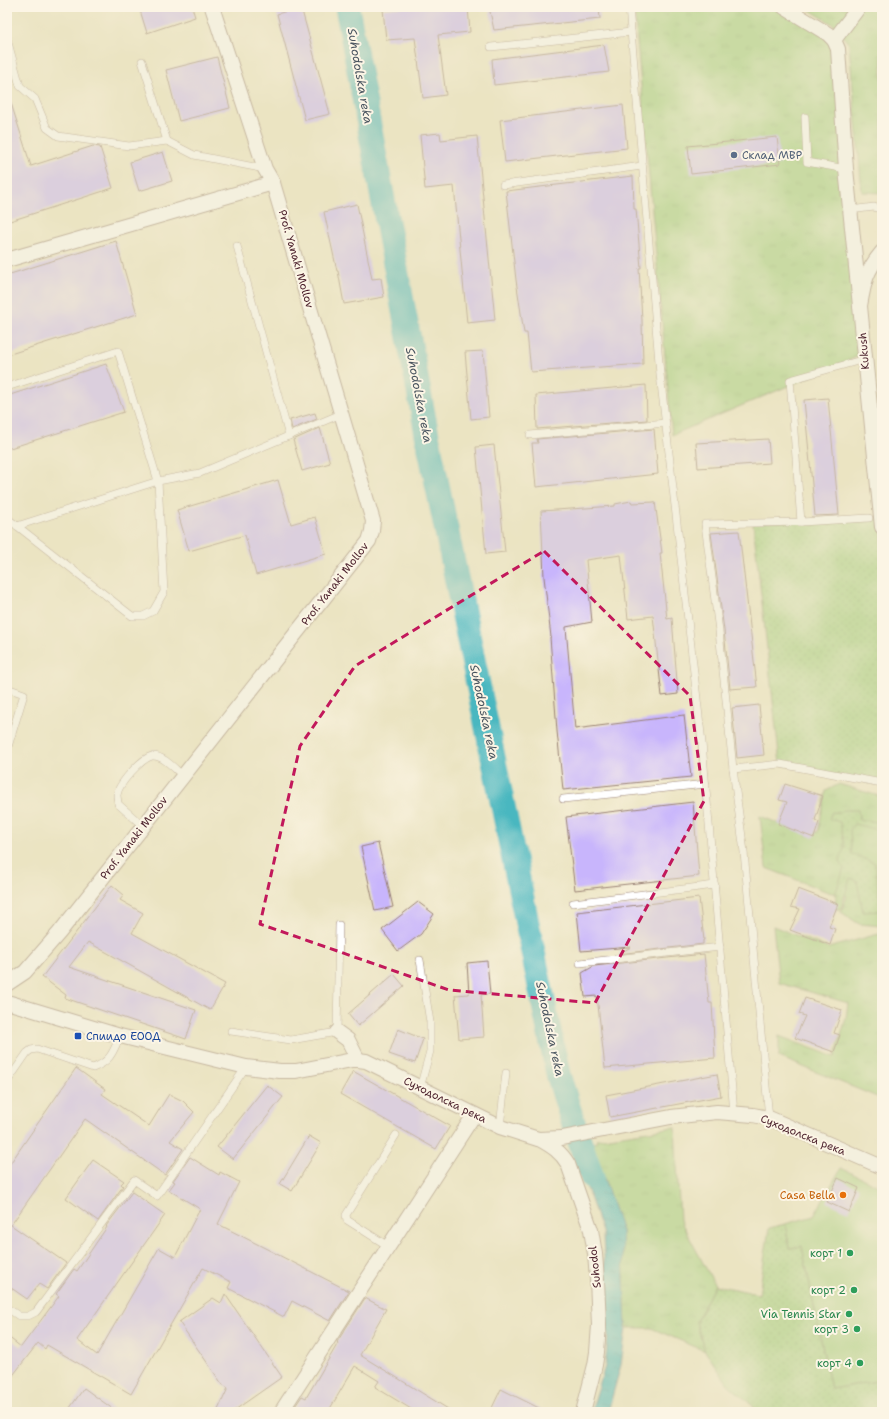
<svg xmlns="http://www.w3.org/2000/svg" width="889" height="1419" font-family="'Shantell Sans',sans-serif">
	<defs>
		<pattern id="grass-tufts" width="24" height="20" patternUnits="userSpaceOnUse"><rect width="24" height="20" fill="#a0cf7d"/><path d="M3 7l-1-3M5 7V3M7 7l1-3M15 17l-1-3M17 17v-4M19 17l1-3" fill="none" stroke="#8bb16c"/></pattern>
		<pattern id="park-dots" width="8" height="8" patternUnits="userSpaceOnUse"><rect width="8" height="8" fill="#a0cf7d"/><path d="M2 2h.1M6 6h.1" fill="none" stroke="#8bb16c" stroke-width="1.8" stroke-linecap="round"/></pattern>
		<pattern id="water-ripples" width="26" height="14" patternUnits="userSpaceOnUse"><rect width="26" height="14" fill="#48b7c0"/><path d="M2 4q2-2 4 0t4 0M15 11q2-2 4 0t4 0" fill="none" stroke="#3e949c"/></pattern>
	</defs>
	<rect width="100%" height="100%" fill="#fcf5e5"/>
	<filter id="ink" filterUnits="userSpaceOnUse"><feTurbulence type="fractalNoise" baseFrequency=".025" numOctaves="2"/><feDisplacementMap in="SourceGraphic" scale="8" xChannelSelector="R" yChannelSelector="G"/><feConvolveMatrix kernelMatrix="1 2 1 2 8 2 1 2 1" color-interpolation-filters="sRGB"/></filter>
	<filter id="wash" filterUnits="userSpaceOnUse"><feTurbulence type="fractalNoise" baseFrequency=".012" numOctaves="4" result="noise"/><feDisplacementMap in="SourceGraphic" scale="16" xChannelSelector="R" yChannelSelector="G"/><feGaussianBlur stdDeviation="0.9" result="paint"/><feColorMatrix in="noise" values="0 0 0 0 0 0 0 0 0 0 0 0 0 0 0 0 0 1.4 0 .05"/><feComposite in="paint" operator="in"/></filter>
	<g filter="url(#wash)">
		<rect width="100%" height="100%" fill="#ebe4c2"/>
		<g fill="url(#grass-tufts)" stroke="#757754">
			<path d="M634,7H784L834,40L864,354L672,435Z"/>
			<path d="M805,7H882V193L862,192L849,44L834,25Z"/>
			<path d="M839,784L882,797V926L859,924L841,912L847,896L828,892L766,868L760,816L800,832H818L826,791Z"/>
			<path d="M773,926L828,948L882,933V1099L779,1057V1036L835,1057L846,1018L848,1003L779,983Z"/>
			<path d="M675,1127L680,1220L715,1285L696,1322L705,1351L651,1328H626L622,1231L592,1143L597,1142L596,1139Z"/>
		</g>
		<g fill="url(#park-dots)" stroke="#757754">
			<path d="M881,517L882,527V785L780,764L753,523Z"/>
			<path d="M844,810H858L859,819L882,823V831L854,824L850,830L852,854L875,863L881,911L863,912L857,881L850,878L841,909H833L836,898V892L844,868C836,858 842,857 844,848C845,842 841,829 840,822L829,819L832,812L839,813Z"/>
			<path d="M785,1224L790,1248L802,1246L831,1389L882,1380V1412H757L755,1408L728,1384L705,1351L696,1322L715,1285L759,1294L769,1228Z"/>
		</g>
		<path fill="#a0cf7d" stroke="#757754" d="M841,1168L882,1188V1380L831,1389L802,1246L790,1248L785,1224L814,1216Z"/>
		<path fill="url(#water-ripples)" stroke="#496b76" d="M592,1143L622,1231L626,1328L621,1365L608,1412H591L605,1366L608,1337L603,1235L573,1147Z"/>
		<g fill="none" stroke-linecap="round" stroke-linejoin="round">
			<path stroke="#48b7c0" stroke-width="25" d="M347,7L427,435L558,1074L571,1116L592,1177"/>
		</g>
		<g id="blocks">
			<g fill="#c8b5fc">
				<path d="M139,7H192L195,17L147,33Z"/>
				<path d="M301,7L330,114L305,120L277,14Z"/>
				<path d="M404,7H468L470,32L438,35L446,95L423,98L415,38L386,40L383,9Z"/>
				<path d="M489,7H599L600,19L494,30Z"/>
				<path d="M604,45L609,72L494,85L492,59Z"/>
				<path d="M217,57L230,108L179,121L166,70Z"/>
				<path d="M7,97H9L31,166L93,146L100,147L113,188L7,222Z"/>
				<path d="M623,105L627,148L505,162L500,120Z"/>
				<path d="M440,133L441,140L477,136L495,320L467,323L454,186L425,189L420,135Z"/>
				<path d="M777,137L780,164L691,174L688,146Z"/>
				<path d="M163,152L172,181L139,191L130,162Z"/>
				<path d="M633,176L634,209H636L641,268H639L642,320L643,364L531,372L527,333H524L516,280L506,191Z"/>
				<path d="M357,204L372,279L381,278L384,297L344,304L338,271H337L324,212Z"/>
				<path d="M116,241L137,314L7,355V275Z"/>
				<path d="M483,351L489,417L471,419L465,352Z"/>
				<path d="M106,364L124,412L7,449V396Z"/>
				<path d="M646,385L647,420L537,429L536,395Z"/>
				<path d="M828,398L839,515L815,516L804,400Z"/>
				<path d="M315,413L317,419L292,429L290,420Z"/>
				<path d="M320,428L330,463L302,471L293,440Z"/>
				<path d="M654,429L658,474L536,487L532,443H538L537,439Z"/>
				<path d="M768,439L770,463L698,468L696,443Z"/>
				<path d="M494,445L505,552L486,554L476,447Z"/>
				<path d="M278,480L291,524L315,517L326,554L256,575L245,535L189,551L177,510Z"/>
				<path d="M631,501L632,503L655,502L662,553H660L667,619L672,618L678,694L662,696L653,616L628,619L621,555L586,560L592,622L566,627V628L575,729L684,715L691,777L563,790L557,731L550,637H551L544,577L541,511L615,506V504Z"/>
				<path d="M739,531L757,687L730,689L724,630L711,533Z"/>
				<path d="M759,705L764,755L737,758L732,708Z"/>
				<path d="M785,784L823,796L815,820L819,822L814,838L778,824L787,802L779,800Z"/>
				<path d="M693,802L699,876L575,890L566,817Z"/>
				<path d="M378,843L393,907L375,911L361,847Z"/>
				<path d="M112,885L124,895L120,900L143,913L132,933L225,984L210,1010L88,942L69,967L196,1010L186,1039L65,998L66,995L42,977Z"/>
				<path d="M798,889L838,904L829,927L835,929L830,945L790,930L800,909L791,907Z"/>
				<path d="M699,898L704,940H703V944L618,954L631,947L581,951L577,912Z"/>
				<path d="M418,902L434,914L421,934L398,951L382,930Z"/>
				<path d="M704,954L709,1003H712L715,1058L605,1068L597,996L585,997L582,973L594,966Z"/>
				<path d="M487,961L490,994L481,995L484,1037L459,1039L455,995L469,994L467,963Z"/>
				<path d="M394,974L404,986L358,1026L348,1014Z"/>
				<path d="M805,998L842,1010L834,1033L840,1035L834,1052L795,1038L805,1016L799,1014Z"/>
				<path d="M398,1029L423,1039L415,1063L389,1054Z"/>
				<path d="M76,1068L105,1089L102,1094L149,1126L169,1094L183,1101L194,1112L170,1141L183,1149L165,1175L85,1119L11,1225L66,1263L47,1289L39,1284L27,1299L7,1285V1168Z"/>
				<path d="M353,1071L450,1126L436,1149L340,1094Z"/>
				<path d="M717,1074L721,1096L610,1117L606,1095Z"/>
				<path d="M267,1085L283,1097L233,1159L217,1147Z"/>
				<path d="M309,1136L321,1143L292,1191L280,1184Z"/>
				<path d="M190,1157L219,1175L220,1172L239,1182L218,1224L349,1291L330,1321L292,1301L284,1317L228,1288L231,1282L203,1268L131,1394L47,1345L45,1349L38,1343L7,1383V1336L21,1347L59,1296L56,1294L74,1269L77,1271L107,1227L106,1226L132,1192L165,1215L77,1340L97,1355L159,1248L175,1257L200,1209L169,1190L175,1182L173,1181Z"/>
				<path d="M93,1160L124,1181L121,1184L123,1186L98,1221L66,1198Z"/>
				<path d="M838,1178L859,1188L849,1212L827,1202Z"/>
				<path d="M225,1294L282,1377L232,1412H217L228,1388L222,1384L179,1322L213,1298L221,1303Z"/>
				<path d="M365,1298L386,1309L360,1355L453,1412H416L375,1387L379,1381L355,1366L328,1412H291L302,1396L306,1398L338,1343L337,1342Z"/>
				<path d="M84,1388L117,1412H67Z"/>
				<path d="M501,1389L547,1412H490Z"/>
			</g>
		</g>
	</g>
	<g filter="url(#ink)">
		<use href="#blocks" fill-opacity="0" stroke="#9a8276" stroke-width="1"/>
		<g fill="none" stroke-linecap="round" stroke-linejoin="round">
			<defs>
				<g id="service">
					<path d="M629,7L660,374L702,743L734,1113"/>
					<path d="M7,39L20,86L35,99L47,128L58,136L129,146L167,141L194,155L265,169"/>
					<path d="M491,47L631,32"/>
					<path d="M142,61L167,141"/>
					<path d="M805,117L807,162L846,169"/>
					<path d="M503,185L642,166"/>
					<path d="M850,210L874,207L882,210"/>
					<path d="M237,246L289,436"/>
					<path d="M7,387L118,351L158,481L164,592L153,611L143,616H132L7,518"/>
					<path d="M530,435L666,423"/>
					<path d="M801,522L790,380L865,359"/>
					<path d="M17,526L158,481L200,473L341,414"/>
					<path d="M7,688L24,694L7,750"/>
					<path d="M733,769L780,764L882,783"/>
					<path d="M563,799L706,784"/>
					<path d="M143,826L118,804C118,801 117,798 117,795C118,784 142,758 152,756C163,755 175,769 183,776"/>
					<path d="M573,903L715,885"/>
					<path d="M580,963L720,947"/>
					<path d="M231,1031L291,1040L337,1032L339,925"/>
					<path d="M7,1082L27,1053L31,1050L37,1049L93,1068C111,1061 113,1052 120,1036"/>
					<path d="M420,1088L430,1051V1022L420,960"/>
					<path d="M769,1118L744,852L733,769L719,631L705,524L801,522L869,518"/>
					<path d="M500,1127L506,1073"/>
					<path d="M388,1246L347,1220L346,1215L396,1135"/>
					<path d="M7,1308L19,1316H28L36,1312L134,1180L157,1196L246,1067"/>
				</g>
				<g id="minor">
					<path d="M784,7L828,34L834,40L838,49L846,169L860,306"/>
					<path d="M834,40L859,7"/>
					<path d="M882,252C866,271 864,282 860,306L882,527"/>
					<path d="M7,260L273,183"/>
					<path d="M7,984L25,972L59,933L369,541L372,531L373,521L273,183L265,169L212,7"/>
					<path d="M7,1002L120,1036L246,1067L280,1071H296L352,1060H358L366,1061L500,1127L538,1139L562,1138L671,1117L717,1112L753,1115L769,1118L882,1167"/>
					<path d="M337,1032L348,1040L358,1060"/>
					<path d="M539,1139C552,1146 561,1152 568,1164L591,1230L595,1254L597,1280L599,1325L597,1352L595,1365L583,1412"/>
					<path d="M281,1412L474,1115"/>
				</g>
			</defs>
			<use href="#service" stroke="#9a8276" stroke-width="8"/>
			<use href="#minor" stroke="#9a8276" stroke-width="16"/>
			<use href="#service" stroke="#fff" stroke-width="7"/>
			<use href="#minor" stroke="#fff" stroke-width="14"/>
		</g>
	</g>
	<path d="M0 0H889V1419H0ZM544,551L690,696L704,801L595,1003L449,990L260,924L300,746L355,666Z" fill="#ebe4c2" fill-opacity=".55" fill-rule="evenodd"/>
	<path fill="none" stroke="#c2185b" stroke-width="3" stroke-dasharray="8 5" stroke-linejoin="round" d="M544,551L690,696L704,801L595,1003L449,990L260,924L300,746L355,666Z"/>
	<circle fill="#5c6f8a" stroke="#fcf5e5" stroke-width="1.5" cx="734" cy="155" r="4"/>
	<rect fill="#1a4fb4" stroke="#fcf5e5" stroke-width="1.5" x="74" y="1032" width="8" height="8" rx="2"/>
	<circle fill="#e8710a" stroke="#fcf5e5" stroke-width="1.5" cx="843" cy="1195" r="4"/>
	<g fill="#2e9e5b" stroke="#fcf5e5" stroke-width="1.5">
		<circle cx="850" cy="1253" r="4"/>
		<circle cx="854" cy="1290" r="4"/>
		<circle cx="849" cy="1314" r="4"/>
		<circle cx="857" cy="1329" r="4"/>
		<circle cx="860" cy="1363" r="4"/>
	</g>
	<g text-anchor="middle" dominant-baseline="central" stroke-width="4" stroke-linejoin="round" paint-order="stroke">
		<g font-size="11" fill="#4e5e75" stroke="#fcf5e5" text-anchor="start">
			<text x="742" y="155">Склад МВР</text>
		</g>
		<g font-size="11" fill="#4a1f2b" stroke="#fcf5e5">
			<text transform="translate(296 259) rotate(74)">Prof. Yanaki Mollov</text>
			<text transform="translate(864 351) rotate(-95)">Kukush</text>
			<text transform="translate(335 584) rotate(-52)">Prof. Yanaki Mollov</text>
			<text transform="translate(134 838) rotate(-52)">Prof. Yanaki Mollov</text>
			<text transform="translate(445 1100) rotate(26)">Суходолска река</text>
			<text transform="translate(803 1135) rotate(22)">Суходолска река</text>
			<text transform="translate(595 1267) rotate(-96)">Suhodol</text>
		</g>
		<g font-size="11" fill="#164399" stroke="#fcf5e5" text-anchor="start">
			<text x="86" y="1036">Спиидо ЕООД</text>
		</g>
		<g font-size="11" fill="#c56008" stroke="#fcf5e5" text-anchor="end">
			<text x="835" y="1195">Casa Bella</text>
		</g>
		<g font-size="11" fill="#27864d" stroke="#fcf5e5" text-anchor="end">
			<text x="842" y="1253">корт 1</text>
			<text x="846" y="1290">корт 2</text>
			<text x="841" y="1314">Via Tennis Star</text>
			<text x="849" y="1329">корт 3</text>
			<text x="852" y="1363">корт 4</text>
		</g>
		<g font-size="12" font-style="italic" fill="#49545f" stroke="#fcf5e5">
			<text transform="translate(360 76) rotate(80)">Suhodolska reka</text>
			<text transform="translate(419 395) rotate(79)">Suhodolska reka</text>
			<text transform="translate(484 712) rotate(78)">Suhodolska reka</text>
			<text transform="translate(550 1029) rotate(78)">Suhodolska reka</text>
		</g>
	</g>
	<rect width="889" height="1419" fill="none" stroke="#fcf5e5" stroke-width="24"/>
</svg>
